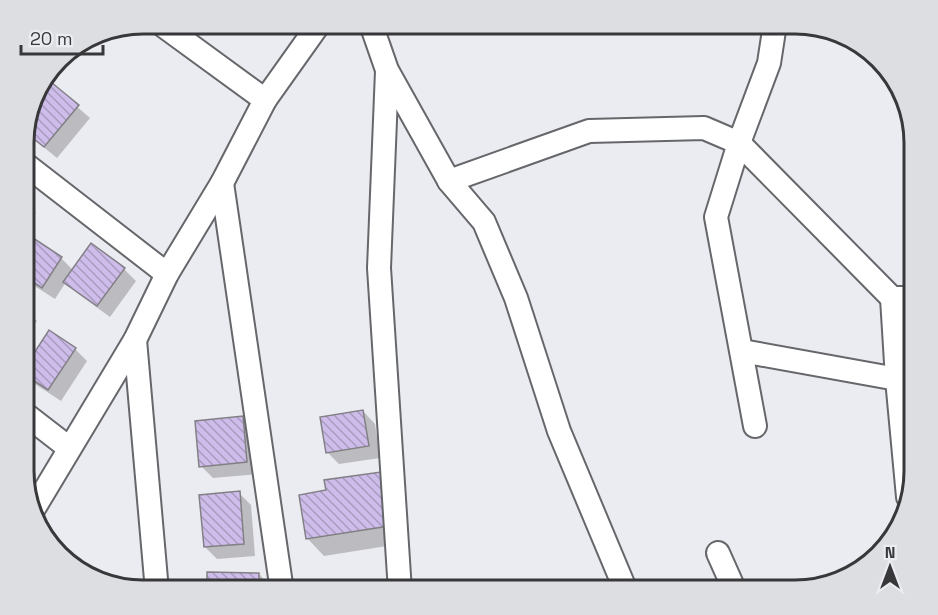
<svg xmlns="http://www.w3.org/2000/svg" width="938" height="615" font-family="'Space Grotesk',sans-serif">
	<defs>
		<pattern id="building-back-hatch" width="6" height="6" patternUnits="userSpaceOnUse" patternTransform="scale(1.5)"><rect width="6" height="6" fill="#cebdeb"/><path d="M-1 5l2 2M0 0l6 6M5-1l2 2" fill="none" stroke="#a89bbf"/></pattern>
	</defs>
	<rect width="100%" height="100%" fill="#ebecf1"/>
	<g fill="#0003">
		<path d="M45,79L90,118L57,158L25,132L37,90Z"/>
		<path d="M25,202L36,213L25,227Z"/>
		<path d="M30,238L61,258L73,270L124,269L136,281L110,317L77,293L66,282L55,299L25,280V246Z"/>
		<path d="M25,309L37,321L25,337Z"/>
		<path d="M50,332L75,349L87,361L61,401L35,384L25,374V370Z"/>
		<path d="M363,411L375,424L380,458L339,464L327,452Z"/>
		<path d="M242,417L254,429L259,474L213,478L201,466Z"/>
		<path d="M25,464L36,475L26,490L25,487Z"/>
		<path d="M326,482L406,543L324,556L307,538L327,492Z"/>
		<path d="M239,493L251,505L255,556L217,559L205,547Z"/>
		<path d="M259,574L271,587V591H209Z"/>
	</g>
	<g fill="url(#building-back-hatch)" stroke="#828085" stroke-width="1.5">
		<path d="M46,78L79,105L44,147L25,132V128L37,90Z"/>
		<path d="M30,236L62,257L42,288L25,277V243Z"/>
		<path d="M91,243L125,268L97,306L63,282Z"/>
		<path d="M49,330L76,348L48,390L25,375V367Z"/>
		<path d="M363,410L369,446L326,453L320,417Z"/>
		<path d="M243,416L247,462L199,467L195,421Z"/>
		<path d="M381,472L389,526L306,539L299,495L326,490L324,480Z"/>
		<path d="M240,491L244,544L204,547L199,495Z"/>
		<path d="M207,572L259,573V591H207Z"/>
	</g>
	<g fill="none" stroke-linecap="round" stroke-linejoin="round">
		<defs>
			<g id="minor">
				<path d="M161,24L265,100"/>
				<path d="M371,24L387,70L449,181L484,222L516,298L559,431L626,591"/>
				<path d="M387,71L379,268L400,591"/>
				<path d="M25,164L167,274"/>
				<path d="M449,181L589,131L704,128L739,143L892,298H914"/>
				<path d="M222,183L282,591"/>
				<path d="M892,298L897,379L908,497"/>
				<path d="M135,340L157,591"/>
				<path d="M742,351L897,379"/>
				<path d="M25,414L69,448"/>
				<path d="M755,426L716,217L739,143L769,63L775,24"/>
				<path d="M33,510L135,340L167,274L222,183L265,100L319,24"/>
				<path d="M718,553L735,591"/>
			</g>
		</defs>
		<use href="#minor" stroke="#66676b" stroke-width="26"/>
		<use href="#minor" stroke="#fff" stroke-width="22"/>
	</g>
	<path d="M0 0H938V615H0ZM143 34H795A109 109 0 0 1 904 143V471A109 109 0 0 1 795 580H143A109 109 0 0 1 34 471V143A109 109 0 0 1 143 34Z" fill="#dddee2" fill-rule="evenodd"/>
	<path fill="none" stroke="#38383a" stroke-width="3" d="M143 34H795A109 109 0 0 1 904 143V471A109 109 0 0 1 795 580H143A109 109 0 0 1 34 471V143A109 109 0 0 1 143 34Z"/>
	<g transform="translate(890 567)" stroke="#ebecf1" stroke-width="4.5" paint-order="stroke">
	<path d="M0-4.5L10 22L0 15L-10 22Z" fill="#38383a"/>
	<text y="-9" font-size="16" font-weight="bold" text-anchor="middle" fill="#38383a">N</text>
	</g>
	<path d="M21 45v9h82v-9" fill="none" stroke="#38383a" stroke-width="3"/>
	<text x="30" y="45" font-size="18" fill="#38383a" stroke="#ebecf1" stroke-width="4.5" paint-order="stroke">20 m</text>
</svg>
